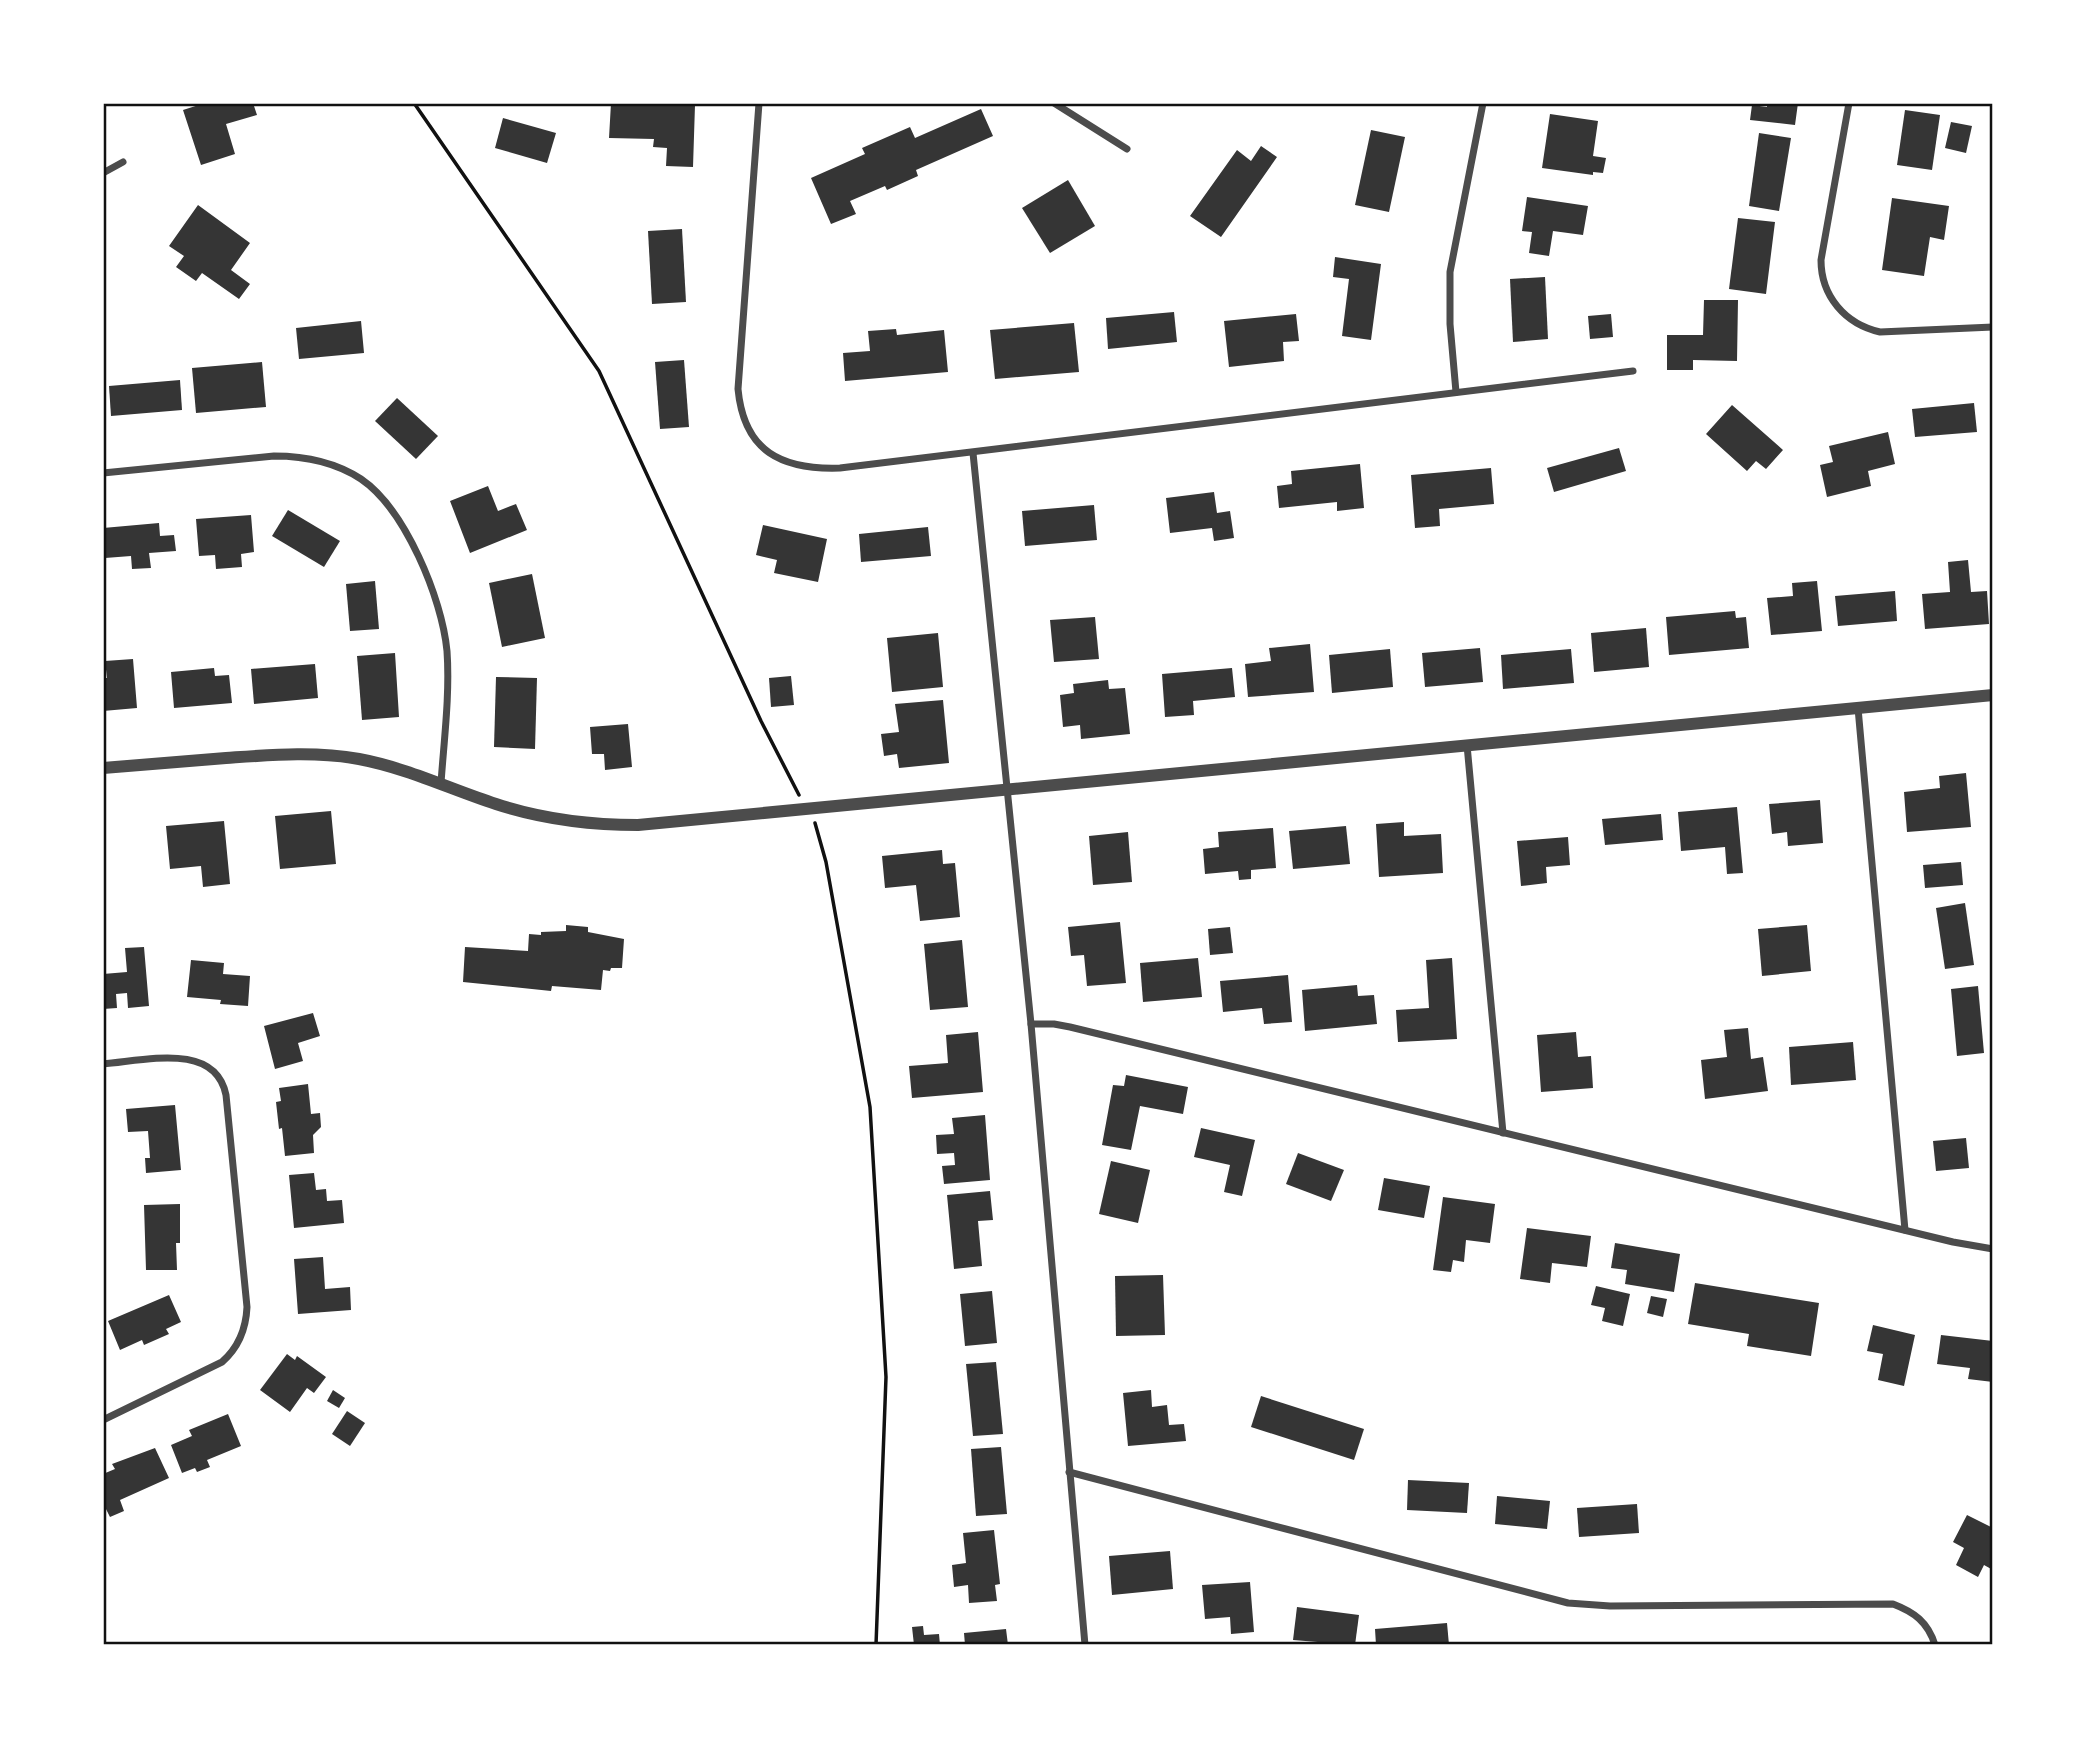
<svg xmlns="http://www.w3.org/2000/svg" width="2096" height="1748" font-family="'Roboto Serif',serif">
	<rect width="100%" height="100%" fill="#fff"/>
	<g fill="#353535">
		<path d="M205,103H253L257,115L226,124L235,154L201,165L183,110Z"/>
		<path d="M611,103L695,105L693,167L666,166L667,148L653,147L654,139L609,138Z"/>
		<path d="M1767,103H1798L1795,125L1750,120L1752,105L1767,107Z"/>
		<path d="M981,109L993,136L916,170L918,176L887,190L885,186L850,201L856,214L831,224L811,178L865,154L862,148L910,127L915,138Z"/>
		<path d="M1905,110L1940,115L1932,170L1897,165Z"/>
		<path d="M1550,114L1598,121L1593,156L1606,158L1603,173L1593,172V175L1542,168Z"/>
		<path d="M503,118L556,133L547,163L495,148Z"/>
		<path d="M1951,122L1972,126L1966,153L1945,148Z"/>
		<path d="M1371,130L1405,137L1389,212L1355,205Z"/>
		<path d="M1759,133L1791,138L1779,211L1749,206Z"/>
		<path d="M1261,146L1277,157L1221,237L1190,216L1237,150L1251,161Z"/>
		<path d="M1068,180L1095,226L1050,253L1022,208Z"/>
		<path d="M1527,197L1588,206L1583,235L1553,231L1549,256L1529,253L1532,232L1522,231Z"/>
		<path d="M1892,198L1949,206L1944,240L1930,237L1924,276L1882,270Z"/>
		<path d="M198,205L250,243L231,270L250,284L239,299L202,273L196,281L176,267L184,256L169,246Z"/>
		<path d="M1738,218L1775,222L1766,294L1729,289Z"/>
		<path d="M682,229L686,302L652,304L648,231Z"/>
		<path d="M1335,257L1381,264L1371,340L1342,336L1349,279L1333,277Z"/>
		<path d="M1545,277L1548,339L1513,342L1510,279Z"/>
		<path d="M1704,300H1738L1737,361L1693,360V370H1667V335H1703Z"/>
		<path d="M1174,312L1177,342L1108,349L1106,318Z"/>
		<path d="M1296,314L1299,341L1283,342L1284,361L1229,367L1224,321Z"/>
		<path d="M1611,314L1613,337L1590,339L1588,316Z"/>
		<path d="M361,321L364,353L299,359L296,328Z"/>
		<path d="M1074,323L1079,372L995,379L990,330Z"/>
		<path d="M896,329L897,335L944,330L948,372L845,381L843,353L870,351L868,331Z"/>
		<path d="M684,360L689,427L660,429L655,362Z"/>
		<path d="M262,362L266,407L196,413L192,368Z"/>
		<path d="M180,380L182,410L111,416L109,386Z"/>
		<path d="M397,398L438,436L416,459L375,421Z"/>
		<path d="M1974,403L1977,432L1915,437L1912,409Z"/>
		<path d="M1732,405L1783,450L1766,469L1756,461L1747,471L1706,434Z"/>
		<path d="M1888,432L1895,464L1868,471L1871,486L1827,497L1820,465L1833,462L1829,446Z"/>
		<path d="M1619,448L1626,471L1554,492L1547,468Z"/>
		<path d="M1360,464L1364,508L1337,511V502L1279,508L1277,486L1292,484L1291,471Z"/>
		<path d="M1491,468L1494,504L1439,509L1440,526L1415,528L1411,475Z"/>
		<path d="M488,486L498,511L516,504L527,530L470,553L450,501Z"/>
		<path d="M1214,492L1217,513L1230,511L1234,538L1214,541L1212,528L1170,533L1166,498Z"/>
		<path d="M1094,505L1097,540L1025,546L1022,511Z"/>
		<path d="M288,510L340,541L324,567L272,536Z"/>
		<path d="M251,515L254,552L241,554L242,567L216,569L215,555L199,556L196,519Z"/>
		<path d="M159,523L160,536L174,535L176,551L149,553L151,568L132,569L131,556L105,558L103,528Z"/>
		<path d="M763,525L827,539L818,582L774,573L777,560L756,555Z"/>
		<path d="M928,527L931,556L861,562L859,534Z"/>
		<path d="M1968,560L1971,592L1987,591L1989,624L1925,629L1922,594L1950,592L1948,562Z"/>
		<path d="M532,574L545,638L502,647L489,583Z"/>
		<path d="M375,581L379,629L350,631L346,584Z"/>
		<path d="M1817,581L1822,631L1771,635L1767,598L1793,596L1792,583Z"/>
		<path d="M1895,591L1897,621L1838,626L1835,596Z"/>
		<path d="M1735,611L1736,618L1746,617L1749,648L1669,655L1666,617Z"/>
		<path d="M1095,617L1099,659L1054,662L1050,620Z"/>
		<path d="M1646,628L1649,667L1594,672L1591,633Z"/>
		<path d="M938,633L943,687L892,692L887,638Z"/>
		<path d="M1310,644L1314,692L1248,697L1245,664L1271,661L1269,648Z"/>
		<path d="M1480,648L1483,682L1425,687L1422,653Z"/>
		<path d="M1390,649L1393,687L1332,693L1329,655Z"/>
		<path d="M1571,649L1574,683L1503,689L1501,655Z"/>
		<path d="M395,653L399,717L362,720L357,656Z"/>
		<path d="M133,659L137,708L103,711V678H107L105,661Z"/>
		<path d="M315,664L318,698L254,704L251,669Z"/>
		<path d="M214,668L215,676L229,675L232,703L174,708L171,672Z"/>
		<path d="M1232,668L1235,697L1193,701L1194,715L1165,717L1162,674Z"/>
		<path d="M791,676L794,705L771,707L769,678Z"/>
		<path d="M496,677L537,678L535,749L494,747Z"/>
		<path d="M1108,680L1109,689L1125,688L1130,734L1081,739L1080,725L1063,727L1060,695L1074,693L1073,684Z"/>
		<path d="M943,700L949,763L899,768L897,754L884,756L881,734L899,732L895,704Z"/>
		<path d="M628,724L632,767L605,770L604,754H592L590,727Z"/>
		<path d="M1966,773L1971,827L1907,832L1904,792L1940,788L1939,776Z"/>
		<path d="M1820,800L1823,843L1788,846L1787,832L1772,834L1769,804Z"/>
		<path d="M1737,807L1743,873L1727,874L1725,847L1681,851L1678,812Z"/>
		<path d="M331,811L336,864L280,869L275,816Z"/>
		<path d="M1661,814L1663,840L1605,845L1602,819Z"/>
		<path d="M224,821L230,884L203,887L201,866L170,869L166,826Z"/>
		<path d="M1404,822V836L1441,834L1443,873L1379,877L1376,824Z"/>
		<path d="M1346,826L1350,864L1293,869L1289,831Z"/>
		<path d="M1273,828L1276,868L1251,870V879L1239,880L1238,871L1205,874L1203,849L1219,847L1218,832Z"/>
		<path d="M1128,832L1132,882L1093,885L1089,836Z"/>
		<path d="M1568,837L1570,865L1546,867L1547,883L1521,886L1517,841Z"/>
		<path d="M942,850L943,864L955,863L960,917L920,921L916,885L885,888L882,856Z"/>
		<path d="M1961,862L1963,885L1925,888L1923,865Z"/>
		<path d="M1965,903L1974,965L1945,969L1936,908Z"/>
		<path d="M1120,922L1126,983L1087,986L1084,955L1071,956L1068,927Z"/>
		<path d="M566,925L588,927V932L624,939L622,968H611L610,971L603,970L601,990L552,986L551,991L463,982L465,947L528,951L529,934L541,935V932L566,931Z"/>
		<path d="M1807,925L1811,971L1762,976L1758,929Z"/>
		<path d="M1230,927L1233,953L1210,955L1208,929Z"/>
		<path d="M962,940L968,1007L930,1010L924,944Z"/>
		<path d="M144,947L149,1006L128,1008L127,993L116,994L117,1008L103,1009V974L127,972L125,948Z"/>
		<path d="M1198,958L1202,997L1143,1002L1140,963Z"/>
		<path d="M1452,958L1457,1039L1398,1042L1396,1010L1429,1008L1426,960Z"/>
		<path d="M191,960L224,963L223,974L250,976L248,1006L220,1004L221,1000L187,997Z"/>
		<path d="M1288,975L1292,1022L1264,1024L1262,1008L1223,1012L1220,981Z"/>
		<path d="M1357,985L1358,996L1374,995L1377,1024L1305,1031L1302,990Z"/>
		<path d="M1978,986L1984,1053L1957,1056L1951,989Z"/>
		<path d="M313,1013L320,1036L298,1043L303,1061L275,1069L264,1026Z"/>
		<path d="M1748,1028L1751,1059L1763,1057L1768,1091L1705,1099L1701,1060L1727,1057L1724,1030Z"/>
		<path d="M978,1032L983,1092L912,1098L909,1066L948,1063L946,1035Z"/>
		<path d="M1576,1032L1578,1057L1591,1056L1593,1088L1541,1092L1537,1035Z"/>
		<path d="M1853,1042L1856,1080L1791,1085L1789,1047Z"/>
		<path d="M1126,1075L1188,1087L1183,1114L1140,1106L1131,1150L1102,1145L1113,1085L1124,1086Z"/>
		<path d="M308,1084L311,1114L320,1113L321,1127L313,1135L314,1153L285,1156L282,1128L279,1129L276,1102L281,1101L279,1088Z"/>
		<path d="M175,1105L181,1170L146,1173L145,1158H150L148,1131L128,1132L126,1109Z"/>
		<path d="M985,1115L990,1180L944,1184L942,1166L955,1165L954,1153L937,1154L936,1135L954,1134L952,1118Z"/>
		<path d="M1201,1128L1255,1140L1242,1196L1224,1192L1230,1165L1194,1157Z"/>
		<path d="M1966,1138L1969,1168L1936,1171L1933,1141Z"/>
		<path d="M1298,1153L1344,1170L1331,1201L1286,1184Z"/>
		<path d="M1111,1161L1150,1170L1138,1223L1099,1214Z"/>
		<path d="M314,1173L316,1190L326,1189L327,1201L342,1200L344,1223L294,1228L289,1175Z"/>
		<path d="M1384,1178L1430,1186L1424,1218L1378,1210Z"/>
		<path d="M990,1191L993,1220L978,1221L982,1266L954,1269L947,1195Z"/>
		<path d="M1443,1197L1495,1204L1490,1243L1466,1240L1464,1262L1453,1260L1451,1272L1433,1270Z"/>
		<path d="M180,1204V1243H176L177,1270H146L144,1205Z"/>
		<path d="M1527,1228L1591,1236L1587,1267L1552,1263L1550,1283L1520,1279Z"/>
		<path d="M1615,1243L1680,1254L1674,1292L1625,1284L1627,1270L1611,1268Z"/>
		<path d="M323,1257L325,1289L350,1287L351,1310L298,1314L294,1259Z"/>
		<path d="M1163,1275L1165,1335L1116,1336L1115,1276Z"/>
		<path d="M1695,1283L1819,1303L1811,1356L1747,1346L1749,1334L1688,1324Z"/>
		<path d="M1596,1286L1630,1294L1623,1326L1602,1321L1605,1308L1591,1305Z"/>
		<path d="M992,1291L997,1343L965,1346L960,1294Z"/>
		<path d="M169,1295L181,1322L166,1329L169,1334L144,1345L142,1340L120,1350L108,1321Z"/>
		<path d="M1651,1296L1667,1299L1663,1317L1647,1313Z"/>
		<path d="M1873,1325L1915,1335L1904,1386L1878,1380L1883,1354L1867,1351Z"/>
		<path d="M1941,1335L1993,1341V1382L1968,1379L1970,1368L1937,1364Z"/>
		<path d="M287,1354L295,1360L297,1356L326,1377L314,1393L307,1388L290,1412L260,1390Z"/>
		<path d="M996,1362L1003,1434L973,1436L966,1364Z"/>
		<path d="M333,1390L345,1398L339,1408L327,1401Z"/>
		<path d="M1151,1390L1152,1407L1167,1405L1169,1425L1184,1424L1186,1441L1128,1446L1123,1393Z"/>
		<path d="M1261,1396L1364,1429L1354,1460L1251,1427Z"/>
		<path d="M347,1411L365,1423L350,1446L332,1434Z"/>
		<path d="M228,1414L241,1446L207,1460L210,1467L197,1472L195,1468L182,1473L171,1445L192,1436L189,1430Z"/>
		<path d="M1001,1447L1007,1514L976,1516L971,1449Z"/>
		<path d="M155,1448L169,1478L120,1500L124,1511L110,1517L103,1503V1474L115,1469L112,1464Z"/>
		<path d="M1408,1480L1469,1483L1467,1513L1407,1510Z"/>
		<path d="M1497,1496L1550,1501L1547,1529L1495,1524Z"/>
		<path d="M1637,1504L1639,1533L1579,1537L1577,1508Z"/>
		<path d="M1967,1515L1993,1528V1570L1984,1565L1978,1577L1956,1565L1964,1548L1953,1542Z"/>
		<path d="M994,1530L1000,1584L995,1585L997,1601L969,1603L968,1585L954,1587L952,1565L966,1563L963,1533Z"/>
		<path d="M1170,1551L1173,1589L1112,1595L1109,1556Z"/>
		<path d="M1250,1582L1254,1632L1231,1634L1230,1617L1205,1619L1202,1585Z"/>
		<path d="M1297,1607L1359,1615L1355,1645L1293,1640Z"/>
		<path d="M1447,1623L1449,1645H1376L1375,1629Z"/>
		<path d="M923,1626L924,1635L939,1634L940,1645H914L912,1627Z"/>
		<path d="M1006,1629L1008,1645H965L964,1633Z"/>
	</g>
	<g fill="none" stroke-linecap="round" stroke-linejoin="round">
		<g stroke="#111" stroke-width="3.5">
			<path d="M414,103L599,371L761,721L799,795"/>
			<path d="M815,823L826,862L870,1107L886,1377L876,1645"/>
		</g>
		<g stroke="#4c4c4c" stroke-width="7">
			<path d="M759,103L738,389C744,452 782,470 840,468L1633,371"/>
			<path d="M1054,103L1127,149"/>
			<path d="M1849,103L1821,260C1821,296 1845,324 1880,332L1993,327"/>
			<path d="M103,173L123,162"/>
			<path d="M1456,392L1450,324V272L1483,103"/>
			<path d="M973,453L1031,1024L1085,1645"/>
			<path d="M103,473L274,456C305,456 335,462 361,479C405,509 442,598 447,651C450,694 444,740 441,783"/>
			<path d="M1858,708L1905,1230"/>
			<path d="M1467,745L1503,1133"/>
			<path d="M1031,1024H1054L1070,1027L1953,1242L1993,1249"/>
			<path d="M103,1064C143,1061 215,1041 226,1095L247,1307C246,1329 238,1348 222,1362L103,1420"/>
			<path d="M1069,1472L1568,1603L1610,1606L1893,1604C1914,1612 1928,1622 1935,1645"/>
		</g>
		<path stroke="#4c4c4c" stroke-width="12" d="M103,768C144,765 185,761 226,758C270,755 315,751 359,759C407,768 450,789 496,804C542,819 590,825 638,825L1993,695"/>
	</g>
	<rect width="2096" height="1748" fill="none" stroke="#ffffff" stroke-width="210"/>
	<rect x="105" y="105" width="1886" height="1538" fill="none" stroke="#111" stroke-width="2.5"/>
</svg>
